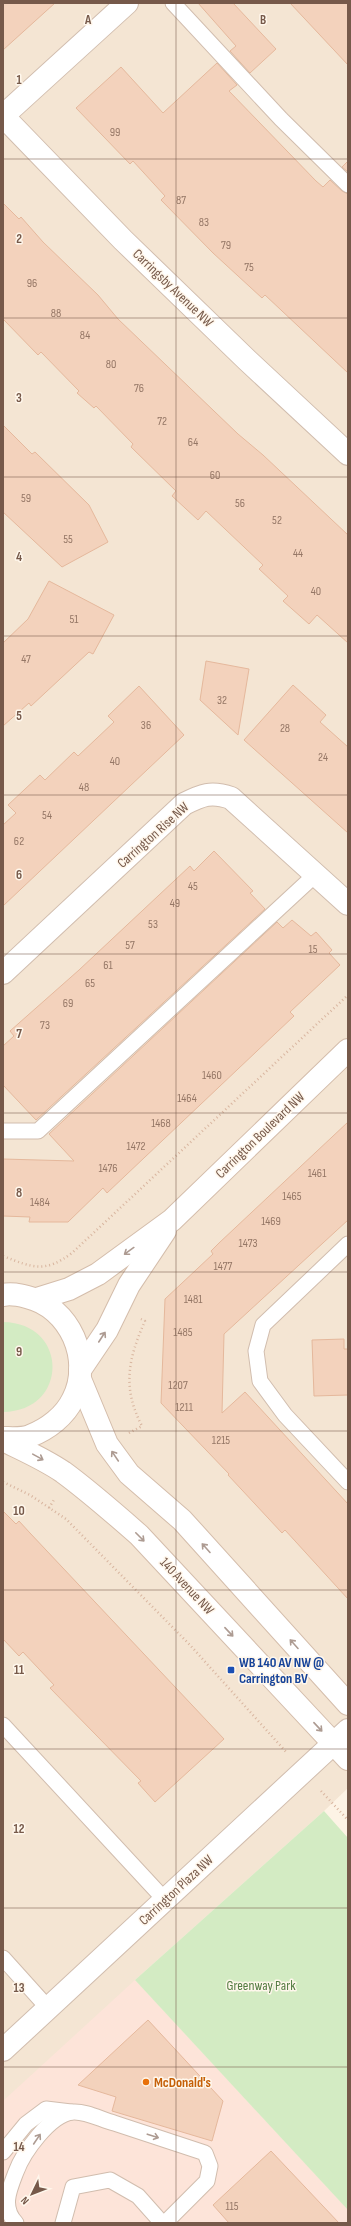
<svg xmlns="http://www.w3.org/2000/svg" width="351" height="2226" font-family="'Sofia Sans Condensed',sans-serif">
	<rect width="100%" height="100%" fill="#fdf3e5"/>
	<path fill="#f4e5d3" d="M3,3H348V1788L324,1811L135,1980L348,2210V2223H3Z"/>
	<path fill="#fde4d9" d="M135,1980L348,2210V2223H3V2101Z"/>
	<g fill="#d3ebc3">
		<path d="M3,1322C69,1323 69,1411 3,1412Z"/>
		<path d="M324,1811L348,1838V2210L135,1980Z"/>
	</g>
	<g fill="#f3d2bc" stroke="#e5b89c">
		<path d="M3,3H55L3,50Z"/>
		<path d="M198,3H233L276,49L250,73L230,51L236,46Z"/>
		<path d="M290,3H348V65Z"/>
		<path d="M217,63L237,85L229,91L316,181L323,187L330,180L342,191L348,194V373L265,295L262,298L213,253L161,200L165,196L133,161L130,164L76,108L121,67L163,113Z"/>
		<path d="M348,161V172L342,167Z"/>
		<path d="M3,203L19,219L21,217L43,242L98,295L118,319L238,434L263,455L348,535V643L317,615L309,624L283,601L288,596L259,569L263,565L206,511L198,520L172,496L176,491L131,447L133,444L96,406L94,408L77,393L79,391L41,352L38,355L3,319Z"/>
		<path d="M3,425L32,454L35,452L89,505L108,542L62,567L3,512Z"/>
		<path d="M49,581L114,615L93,654L89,652L31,706L29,703L3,726V643L28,619Z"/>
		<path d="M206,661L249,669L238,735L200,700Z"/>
		<path d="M293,685L326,715L320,722L348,747V833L244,740Z"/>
		<path d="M139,686L184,735L3,906V825L16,813L8,805L40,775L45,780L74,752L78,756L114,722L108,716Z"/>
		<path d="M214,851L253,891L250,893L265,909L36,1120L3,1085V1046L14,1036L10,1031L79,970L190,866L194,871Z"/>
		<path d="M292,920L311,936L316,932L332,950L329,953L340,965L290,1012L294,1016L107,1193L103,1188L68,1222H29L30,1217L3,1216V1159L74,1161L49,1134L277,922L283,928Z"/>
		<path d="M348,1122V1220L224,1334L222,1413L245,1392L348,1504V1599L285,1530L282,1533L228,1475L229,1474L161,1403L165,1299L213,1254L211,1251L219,1243Z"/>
		<path d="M344,1339V1349H348V1395L314,1396L312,1340Z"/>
		<path d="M3,1511L16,1524L19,1521L30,1533L224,1739L155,1802L138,1783L141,1781L50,1688L54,1685L23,1652L19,1656L3,1639Z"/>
		<path d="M148,2020L223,2101L212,2141L112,2111L116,2097L78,2085Z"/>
		<path d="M271,2151L339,2223H229L213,2205Z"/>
	</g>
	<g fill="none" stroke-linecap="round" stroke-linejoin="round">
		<defs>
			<g id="lane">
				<path d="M173,3L281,119L348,185"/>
				<path d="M3,1131H38L315,875"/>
				<path d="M348,1244L263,1325L256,1351L260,1381L285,1415L348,1482"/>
				<path d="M3,1725L165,1900"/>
				<path d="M3,1958L48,2008"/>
				<path d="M3,2152L26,2124L46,2109L71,2112"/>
				<path d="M16,2223C1,2207 9,2190 16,2172C23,2153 50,2114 73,2112C86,2111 102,2120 114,2123C144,2133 174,2143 205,2153L210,2166L207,2181L165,2223"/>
				<path d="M63,2223L73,2187L110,2180L138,2196L162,2223"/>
			</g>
			<g id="street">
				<path d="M3,116L123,240L247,360L348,454"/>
				<path d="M3,116L127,3"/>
				<path d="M3,973L184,804C202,795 211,791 231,798L348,904"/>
				<path d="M3,2050L348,1730"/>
			</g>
			<g id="secondary">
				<path d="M3,1295C11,1293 19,1295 27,1297C70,1307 93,1360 73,1399C65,1416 48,1429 30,1436C23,1439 11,1438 3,1438"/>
				<path d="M37,1299L69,1289L98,1274L172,1220L348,1050"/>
				<path d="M80,1370L107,1330L129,1285L165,1231"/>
				<path d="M80,1379L107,1444L129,1474L182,1520L348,1704"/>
				<path d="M3,1440C23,1450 44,1459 63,1472C89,1491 114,1513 139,1535L348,1759"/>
			</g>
		</defs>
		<use href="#lane" stroke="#d1bdae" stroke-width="17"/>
		<use href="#street" stroke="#d1bdae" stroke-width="24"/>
		<use href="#secondary" stroke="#d4bdab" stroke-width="24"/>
		<g stroke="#d8b59f" stroke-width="2.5" stroke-dasharray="1 3" stroke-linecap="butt">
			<path d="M3,1256C33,1268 45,1273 72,1253L348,995"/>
			<path d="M129,1433L142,1426C122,1388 128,1359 145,1321L141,1319"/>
			<path d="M3,1482L30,1495L66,1519L190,1645L287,1753"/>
			<path d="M49,1508L55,1498"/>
			<path d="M321,1791L348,1820"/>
		</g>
		<use href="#lane" stroke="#fff" stroke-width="15"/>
		<use href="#street" stroke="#fff" stroke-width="22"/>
		<use href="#secondary" stroke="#fff" stroke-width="22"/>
	</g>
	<defs><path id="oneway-shaft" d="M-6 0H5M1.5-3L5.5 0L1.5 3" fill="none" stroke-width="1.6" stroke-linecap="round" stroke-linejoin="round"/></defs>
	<g stroke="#ad9b92">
		<use href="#oneway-shaft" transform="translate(129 1251) rotate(144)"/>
		<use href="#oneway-shaft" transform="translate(102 1337) rotate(-57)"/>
		<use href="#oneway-shaft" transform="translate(115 1456) rotate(-124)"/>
		<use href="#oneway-shaft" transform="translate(38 1457) rotate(29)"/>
		<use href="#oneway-shaft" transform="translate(140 1537) rotate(45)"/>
		<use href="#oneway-shaft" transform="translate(206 1548) rotate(-132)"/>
		<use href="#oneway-shaft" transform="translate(229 1632) rotate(47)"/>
		<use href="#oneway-shaft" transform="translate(294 1644) rotate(-132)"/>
		<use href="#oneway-shaft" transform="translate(318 1727) rotate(47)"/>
		<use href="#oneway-shaft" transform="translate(153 2136) rotate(18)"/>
		<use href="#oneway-shaft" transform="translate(37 2139) rotate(-56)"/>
	</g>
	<path fill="none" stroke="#76594a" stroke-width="1" stroke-opacity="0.55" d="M176,3V2223M3,159H348M3,318H348M3,477H348M3,636H348M3,795H348M3,954H348M3,1113H348M3,1272H348M3,1431H348M3,1590H348M3,1749H348M3,1908H348M3,2067H348"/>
	<rect fill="#1a4fb4" stroke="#fff7ec" stroke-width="1.5" x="227" y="1666" width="8" height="8" rx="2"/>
	<circle fill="#e8710a" stroke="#fff7ec" stroke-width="1.5" cx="146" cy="2082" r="4"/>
	<g text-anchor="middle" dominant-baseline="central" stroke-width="3" stroke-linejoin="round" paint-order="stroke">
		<g font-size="12" fill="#957766">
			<text x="115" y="132">99</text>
			<text x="181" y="200">87</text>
			<text x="204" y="222">83</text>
			<text x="226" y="245">79</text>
			<text x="249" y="267">75</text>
			<text x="32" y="283">96</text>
			<text x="56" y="313">88</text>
			<text x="85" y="335">84</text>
			<text x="111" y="364">80</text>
			<text x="139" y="388">76</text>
			<text x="162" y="421">72</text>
			<text x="193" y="442">64</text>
			<text x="215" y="475">60</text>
			<text x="26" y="498">59</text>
			<text x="240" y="503">56</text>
			<text x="277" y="520">52</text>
			<text x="68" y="539">55</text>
			<text x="298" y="553">44</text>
			<text x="316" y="591">40</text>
			<text x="74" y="619">51</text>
			<text x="26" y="659">47</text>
			<text x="222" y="700">32</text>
			<text x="146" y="725">36</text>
			<text x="285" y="728">28</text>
			<text x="323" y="757">24</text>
			<text x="115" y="761">40</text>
			<text x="84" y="787">48</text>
			<text x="47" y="815">54</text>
			<text x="19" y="841">62</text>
			<text x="193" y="886">45</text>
			<text x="175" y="903">49</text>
			<text x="153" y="924">53</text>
			<text x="130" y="945">57</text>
			<text x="313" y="949">15</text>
			<text x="108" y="965">61</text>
			<text x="90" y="983">65</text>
			<text x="68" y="1003">69</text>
			<text x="45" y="1025">73</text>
			<text x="212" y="1075">1460</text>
			<text x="187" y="1098">1464</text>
			<text x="161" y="1123">1468</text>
			<text x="136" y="1146">1472</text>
			<text x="108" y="1168">1476</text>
			<text x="317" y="1173">1461</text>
			<text x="292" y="1196">1465</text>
			<text x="40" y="1202">1484</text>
			<text x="271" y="1221">1469</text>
			<text x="248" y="1243">1473</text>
			<text x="223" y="1266">1477</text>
			<text x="193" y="1299">1481</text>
			<text x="183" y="1332">1485</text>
			<text x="178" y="1385">1207</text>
			<text x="184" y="1407">1211</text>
			<text x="221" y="1440">1215</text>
			<text x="232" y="2206">115</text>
		</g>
		<g font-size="14" fill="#76594a" stroke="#fff7ec">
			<text transform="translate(173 288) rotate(44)">Carringsby Avenue NW</text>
			<text transform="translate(153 835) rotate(-42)">Carrington Rise NW</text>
			<text transform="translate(260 1135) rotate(-44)">Carrington Boulevard NW</text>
			<text transform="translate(187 1586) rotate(47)">140 Avenue NW</text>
			<text transform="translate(176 1890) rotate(-43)">Carrington Plaza NW</text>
		</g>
		<g font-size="14" font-weight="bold" fill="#164399" stroke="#fff7ec" text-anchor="start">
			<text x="239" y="1662">WB 140 AV NW @<tspan x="239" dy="16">Carrington BV</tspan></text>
		</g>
		<g font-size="14" fill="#537c42" stroke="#fff7ec">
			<text x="261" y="1985">Greenway Park</text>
		</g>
		<g font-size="14" font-weight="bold" fill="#c56008" stroke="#fff7ec" text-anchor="start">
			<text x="154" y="2082">McDonald's</text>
		</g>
	</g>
	<g font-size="13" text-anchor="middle" font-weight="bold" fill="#76594a" stroke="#fff7ec" stroke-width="3" stroke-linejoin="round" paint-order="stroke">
		<text x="88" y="24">A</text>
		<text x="263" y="24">B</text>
		<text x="19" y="84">1</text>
		<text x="19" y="243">2</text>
		<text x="19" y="402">3</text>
		<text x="19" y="561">4</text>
		<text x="19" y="720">5</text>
		<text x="19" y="879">6</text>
		<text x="19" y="1038">7</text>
		<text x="19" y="1197">8</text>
		<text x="19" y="1356">9</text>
		<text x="19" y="1515">10</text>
		<text x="19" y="1674">11</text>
		<text x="19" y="1833">12</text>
		<text x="19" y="1992">13</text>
		<text x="19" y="2151">14</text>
	</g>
	<rect width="351" height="2226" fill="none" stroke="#76594a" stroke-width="8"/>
	<g transform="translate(32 2194) rotate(227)" stroke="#fff7ec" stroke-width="3" paint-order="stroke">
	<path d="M0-3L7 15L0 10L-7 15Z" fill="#76594a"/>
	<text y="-6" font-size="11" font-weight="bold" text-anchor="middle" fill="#76594a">N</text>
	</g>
</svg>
